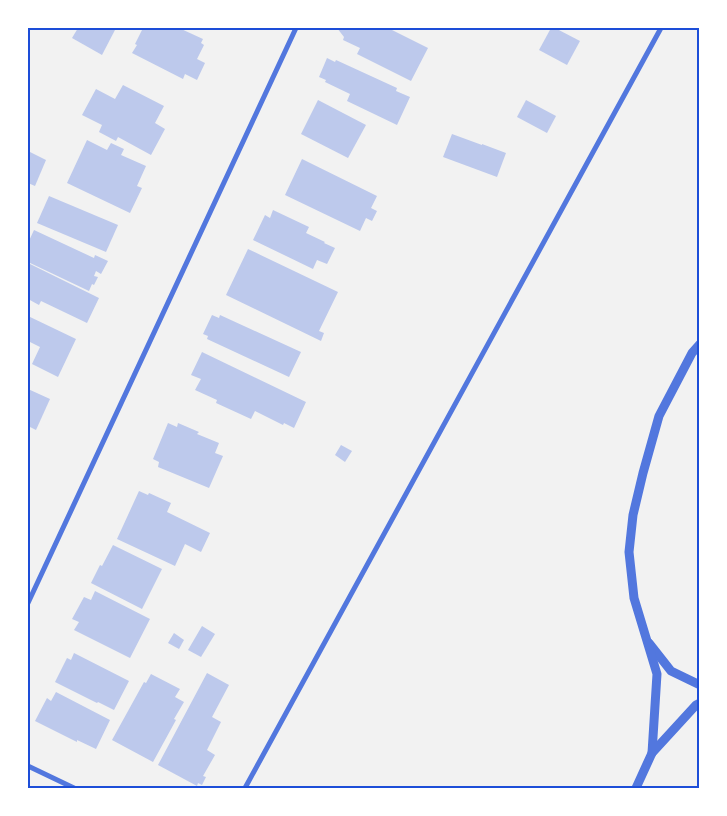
<svg xmlns="http://www.w3.org/2000/svg" width="727" height="816" font-family="Merriweather,serif">
	<rect width="100%" height="100%" fill="#f2f2f2"/>
	<g fill="#bdc9ec">
		<path d="M78,28H116L102,55L72,38Z"/>
		<path d="M143,28H179L203,39L201,43L204,45L197,59L205,63L197,80L185,74L183,79L132,53L137,45L135,44Z"/>
		<path d="M337,28H388L428,48L411,81L357,54L360,48L343,40L344,37Z"/>
		<path d="M551,28H555L580,41L567,65L539,50Z"/>
		<path d="M327,58L335,62L336,60L397,88L396,91L410,97L397,125L347,101L350,94L325,82L326,80L319,77Z"/>
		<path d="M123,85L164,106L155,123L165,129L151,155L118,137L116,141L99,132L102,125L82,115L96,89L115,99Z"/>
		<path d="M318,100L366,125L348,158L301,134Z"/>
		<path d="M526,100L556,116L547,133L517,117Z"/>
		<path d="M452,134L482,145V144L506,153L497,177L443,157Z"/>
		<path d="M87,140L107,150L111,143L124,149L121,155L146,166L137,186L142,188L130,213L67,183Z"/>
		<path d="M28,151L46,160L35,186L28,183Z"/>
		<path d="M302,159L377,196L371,208L377,211L372,221L366,218L360,231L285,195Z"/>
		<path d="M49,196L118,225L106,252L37,223Z"/>
		<path d="M273,210L309,227L306,233L325,242L324,243L335,248L327,264L317,260L313,269L253,240L265,215L270,218Z"/>
		<path d="M34,230L94,258L95,255L108,261L101,274L96,271L94,276L98,277L94,285L92,284L89,291L28,262V243Z"/>
		<path d="M248,249L338,292L319,331L324,333L321,341L226,295Z"/>
		<path d="M28,263L99,298L87,323L41,301L39,305L28,299Z"/>
		<path d="M212,315L219,318L220,315L301,352L289,377L207,339L208,336L203,334Z"/>
		<path d="M28,316L76,339L58,377L32,364L40,347L28,341Z"/>
		<path d="M202,352L306,402L294,428L284,423L283,425L255,411L251,419L216,403L217,400L195,390L201,379L191,375Z"/>
		<path d="M28,389L50,399L36,430L28,426Z"/>
		<path d="M168,423L177,427L178,423L199,432L197,434L219,443L215,453L223,456L209,488L158,467L159,462L153,459Z"/>
		<path d="M341,445L352,451L345,462L335,455Z"/>
		<path d="M139,491L148,495L149,493L171,503L167,512L210,533L201,552L185,544L175,566L117,539Z"/>
		<path d="M113,545L162,569L142,609L91,583L100,565L102,566Z"/>
		<path d="M95,591L150,619L130,658L74,630L79,622L72,619L84,597L91,600Z"/>
		<path d="M202,626L215,634L201,657L188,650Z"/>
		<path d="M174,633L184,640L179,649L168,643Z"/>
		<path d="M74,653L129,681L114,710L98,702L97,703L55,682L67,658L71,660Z"/>
		<path d="M207,673L229,685L212,717L221,722L207,750L215,755L203,776L206,777L202,785L198,783L197,786L158,765Z"/>
		<path d="M151,674L180,689L175,697L184,702L174,719L176,720L153,762L112,740L144,682L146,683Z"/>
		<path d="M56,692L110,720L96,749L77,740V742L35,721L47,698L51,701Z"/>
	</g>
	<g fill="none" stroke-linecap="round" stroke-linejoin="round">
		<g stroke="#5277de" stroke-width="5">
			<path d="M28,603L296,28"/>
			<path d="M28,766L74,788"/>
			<path d="M245,788L661,28"/>
		</g>
		<g stroke="#5277de" stroke-width="9">
			<path d="M649,643L671,671L700,685"/>
			<path d="M652,753L657,674L634,598L629,552L633,515L643,473L659,416L692,353L700,344"/>
			<path d="M636,788L652,753L696,705L700,703"/>
		</g>
	</g>
	<rect width="727" height="816" fill="none" stroke="#ffffff" stroke-width="58"/>
	<rect x="29" y="29" width="669" height="758" fill="none" stroke="#1d4ed8" stroke-width="2"/>
</svg>
